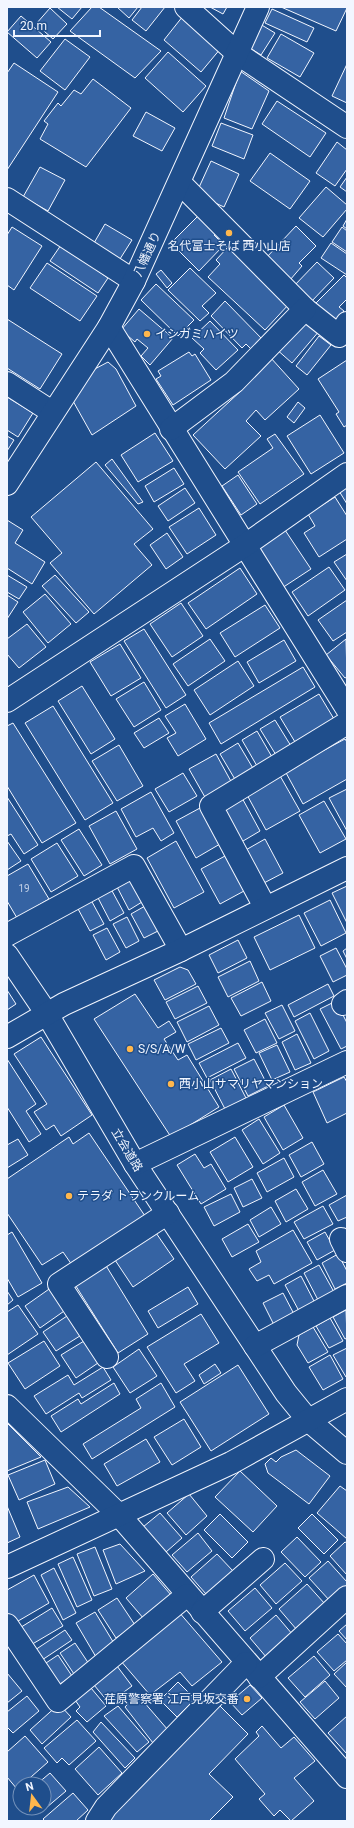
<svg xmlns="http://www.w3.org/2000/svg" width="354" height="1828" font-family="Roboto,'Noto Sans JP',sans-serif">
	<rect width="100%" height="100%" fill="#1f4e8c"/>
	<g fill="#3563a3" stroke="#f2f6ff">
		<path d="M57,7H82L72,19Z"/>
		<path d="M92,7H99L161,51L135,78L70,31Z"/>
		<path d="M117,7H138L129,18Z"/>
		<path d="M142,7H165L146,31L132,20Z"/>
		<path d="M210,7H227L223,14Z"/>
		<path d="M281,7H347V8L336,31Z"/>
		<path d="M50,8L67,24L53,39L36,24Z"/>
		<path d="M272,9L314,28L307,42L265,23Z"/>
		<path d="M21,16L51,42L37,58L7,32Z"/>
		<path d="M183,16L221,48L201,72L164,40Z"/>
		<path d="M260,24L275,33L261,55L250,48Z"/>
		<path d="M281,34L314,53L300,77L267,58Z"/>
		<path d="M65,39L90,57L65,90L40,71Z"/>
		<path d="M168,52L206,86L183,112L145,78Z"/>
		<path d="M14,63L58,92L7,170V73Z"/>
		<path d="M347,64V103L332,96Z"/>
		<path d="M240,71L269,91L252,129L224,118Z"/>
		<path d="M93,79L131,108L86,167L40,139L48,124L44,121L58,103L61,106L74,90L81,94Z"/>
		<path d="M277,101L326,133L310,157L262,124Z"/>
		<path d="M146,112L175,128L162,151L133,136Z"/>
		<path d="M221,123L253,135L244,159L212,146Z"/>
		<path d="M337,142L347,150V169L335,186L316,173Z"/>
		<path d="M270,153L310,181L290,209L250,181Z"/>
		<path d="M211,161L239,174L224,207L196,194Z"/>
		<path d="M40,167L65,180L48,211L23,197Z"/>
		<path d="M347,177V192L340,187Z"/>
		<path d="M326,187L347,205V209L323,237L299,218Z"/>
		<path d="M200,214L218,232L214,235L224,245L199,271L171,243Z"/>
		<path d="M347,219V229L343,226Z"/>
		<path d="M105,224L132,240L120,259L94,243Z"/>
		<path d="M296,226L316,246L299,263L302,266L290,280L266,258Z"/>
		<path d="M12,227L42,246L14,290L7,285V235Z"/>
		<path d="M342,227L347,231V252L332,242Z"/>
		<path d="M331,243L347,254V275L321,258Z"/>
		<path d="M61,245L108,278L98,293L50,261Z"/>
		<path d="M228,247L289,304L265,330L208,277L220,264L216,260Z"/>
		<path d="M317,262L334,278L309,304L292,288Z"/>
		<path d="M47,263L97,296L80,321L30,288Z"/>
		<path d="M190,268L216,293L202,306L209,313L200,321L168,290Z"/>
		<path d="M161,270L172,283L167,288L156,274Z"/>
		<path d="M344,275L347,278V299L339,307L344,311L331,325L313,306Z"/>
		<path d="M156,284L194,320L178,336L141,300Z"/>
		<path d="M225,301L263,340L253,351L246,344L242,348L211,316Z"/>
		<path d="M139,309L173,338L150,365L141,356L148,348L137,339L135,342L121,330Z"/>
		<path d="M303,316L320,330L292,363L275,348Z"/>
		<path d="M7,319L62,354L40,389L7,368Z"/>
		<path d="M210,321L238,350L216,370L200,353L204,349L192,338Z"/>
		<path d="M319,336L331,345L307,375L296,366Z"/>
		<path d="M189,352L192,356L195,354L211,380L173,405L156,379L161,376L158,371Z"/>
		<path d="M270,357L299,389L265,420L256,410L246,421L261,436L225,469L193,435L242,390L238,386Z"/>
		<path d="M347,360V425L344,427L336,414L339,412L318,379Z"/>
		<path d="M108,362L116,369L136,406L92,435L73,401L91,371Z"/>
		<path d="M7,397L33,413L18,437L7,430Z"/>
		<path d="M298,402L305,408L294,423L287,417Z"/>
		<path d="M320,415L344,453L311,474L287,436Z"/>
		<path d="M155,433L173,461L138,482L121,455Z"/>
		<path d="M275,434L304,474L260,504L238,472L273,448L267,439Z"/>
		<path d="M7,436L14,440L7,451Z"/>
		<path d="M112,459L143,502L138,504L105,465Z"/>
		<path d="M96,462L153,529L134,544L152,565L94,614L50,563L62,553L31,517Z"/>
		<path d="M174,468L184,484L154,502L145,486Z"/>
		<path d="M238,475L257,504L241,515L222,486Z"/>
		<path d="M347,486V504L339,491Z"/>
		<path d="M185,488L195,503L168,521L158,506Z"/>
		<path d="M335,497L347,516V539L319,557L304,533L315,526L308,514Z"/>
		<path d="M199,508L216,535L187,554L169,527Z"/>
		<path d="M7,520L23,530L15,543L45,562L32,584L7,568Z"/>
		<path d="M285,530L311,569L282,588L257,549Z"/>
		<path d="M167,533L183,557L166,569L150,545Z"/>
		<path d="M347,554V581L334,562Z"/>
		<path d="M329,567L345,590L308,616L292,592Z"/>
		<path d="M240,568L257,594L206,629L188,603Z"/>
		<path d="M7,575L27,587L19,599L7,592Z"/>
		<path d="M55,575L89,612L76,623L42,586Z"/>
		<path d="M45,594L71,624L48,643L23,612Z"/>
		<path d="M7,595L18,602L7,619Z"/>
		<path d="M347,600V632L333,641L318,620Z"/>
		<path d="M181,603L203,636L172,657L150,624Z"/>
		<path d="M265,605L280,628L235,657L220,633Z"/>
		<path d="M27,624L46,647L19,668L7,654V639Z"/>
		<path d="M144,629L186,695L166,708L124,641Z"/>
		<path d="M210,639L225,661L188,686L173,664Z"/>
		<path d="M346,639L347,677L345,678L326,655Z"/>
		<path d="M284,640L296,661L259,683L247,662Z"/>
		<path d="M120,644L141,678L111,696L90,662Z"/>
		<path d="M238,661L254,686L210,715L194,690Z"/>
		<path d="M303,667L315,687L221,744L209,723Z"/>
		<path d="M144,682L161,710L134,727L116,699Z"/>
		<path d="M82,686L115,739L91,754L58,701Z"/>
		<path d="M319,694L334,719L295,742L280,717Z"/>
		<path d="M185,704L206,739L178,756L167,738L176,733L165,716Z"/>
		<path d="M53,706L113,803L85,820L25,723Z"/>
		<path d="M159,718L169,733L144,748L134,733Z"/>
		<path d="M275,720L291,746L276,755L260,729Z"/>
		<path d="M13,723L76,823L42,843L7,786V726Z"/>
		<path d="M257,731L272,757L257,766L242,740Z"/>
		<path d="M345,739L347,742V779L303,804L285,771Z"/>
		<path d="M238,743L254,770L236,781L220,754Z"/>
		<path d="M119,745L143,786L117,801L92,761Z"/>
		<path d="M216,754L233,785L206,799L189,769Z"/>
		<path d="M183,773L197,796L169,812L155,789Z"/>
		<path d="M279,774L300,811L266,830L246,793Z"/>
		<path d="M347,789V831L329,798Z"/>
		<path d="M151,792L174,833L161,841L153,828L136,837L121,809Z"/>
		<path d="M241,796L260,831L238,844L218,807Z"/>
		<path d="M7,797L38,845L24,854L11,834L7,836Z"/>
		<path d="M324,801L346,839L320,853L299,815Z"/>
		<path d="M200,808L220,844L196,858L176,821Z"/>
		<path d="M116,811L137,849L110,864L89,826Z"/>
		<path d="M79,829L102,865L84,876L61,840Z"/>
		<path d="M265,839L283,873L262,884L244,851Z"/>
		<path d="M7,841L21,861L7,870Z"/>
		<path d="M176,841L204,892L174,908L147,858Z"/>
		<path d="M57,843L78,876L51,892L31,859Z"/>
		<path d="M225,856L244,891L220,904L201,869Z"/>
		<path d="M28,864L49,899L17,918L7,901V876Z"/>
		<path d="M129,878L142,902L129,910L116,885Z"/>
		<path d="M347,886V923L332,893Z"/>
		<path d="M111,889L124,913L110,921L97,896Z"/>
		<path d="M91,900L104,924L90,931L77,907Z"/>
		<path d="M330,900L346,933L321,946L304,913Z"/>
		<path d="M145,906L158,931L144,938L131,914Z"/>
		<path d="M299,915L315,948L270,970L254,937Z"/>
		<path d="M127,917L139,941L126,948L113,924Z"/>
		<path d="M107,928L120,952L106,960L93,935Z"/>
		<path d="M238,940L247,958L218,973L209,955Z"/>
		<path d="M336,948L347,969V975L333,982L320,956Z"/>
		<path d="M347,948V959L343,951Z"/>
		<path d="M250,961L259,981L228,997L218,977Z"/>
		<path d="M180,967L188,970L196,984L165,1000L154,980Z"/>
		<path d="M262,982L271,1001L241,1016L231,998Z"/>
		<path d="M328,984L334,996L294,1017L288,1005Z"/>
		<path d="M198,986L207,1003L175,1019L166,1002Z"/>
		<path d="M7,990L16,1004L7,1010Z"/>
		<path d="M135,994L158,1028L169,1021L176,1032L164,1039L178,1060L187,1055L219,1107L171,1137L94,1019Z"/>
		<path d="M336,1001L347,1023V1046L341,1049L320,1009Z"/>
		<path d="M282,1005L295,1031L279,1039L265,1013Z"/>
		<path d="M209,1006L219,1025L187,1042L177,1022Z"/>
		<path d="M310,1013L329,1051L314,1059L295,1021Z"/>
		<path d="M265,1019L277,1043L256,1053L244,1030Z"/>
		<path d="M221,1028L229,1043L196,1060L188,1044Z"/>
		<path d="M297,1034L311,1063L295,1070L282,1042Z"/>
		<path d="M41,1037L92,1115L61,1136L54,1125L46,1130L34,1112L47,1104L14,1054Z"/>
		<path d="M238,1043L246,1058L207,1078L199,1063Z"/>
		<path d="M277,1045L290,1072L272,1080L259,1053Z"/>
		<path d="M7,1059L36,1104L26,1111L41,1134L29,1142L7,1107Z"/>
		<path d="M254,1059L268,1086L248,1096L234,1069Z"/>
		<path d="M231,1069L246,1098L225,1109L210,1080Z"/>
		<path d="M344,1077L347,1082V1113L327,1123L313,1092Z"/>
		<path d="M284,1105L303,1138L283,1150L264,1117Z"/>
		<path d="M259,1119L280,1153L263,1164L242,1130Z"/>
		<path d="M89,1133L145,1216L72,1265L63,1252L42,1265L7,1213V1179L69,1137L73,1144Z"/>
		<path d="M235,1137L253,1167L228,1182L210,1152Z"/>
		<path d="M18,1139L28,1155L7,1168V1145Z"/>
		<path d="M312,1142L324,1164L301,1177L289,1155Z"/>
		<path d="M195,1154L204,1168L211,1164L226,1189L201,1204L177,1165Z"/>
		<path d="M284,1158L294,1177L267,1192L257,1173Z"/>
		<path d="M323,1170L337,1194L315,1206L302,1182Z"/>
		<path d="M252,1179L262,1198L243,1207L234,1188Z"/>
		<path d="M296,1189L308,1209L286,1222L275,1201Z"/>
		<path d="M231,1194L240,1212L214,1226L204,1207Z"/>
		<path d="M347,1195V1217L338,1221L329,1205Z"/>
		<path d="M323,1206L333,1224L304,1239L294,1222Z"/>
		<path d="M271,1207L281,1224L259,1237L250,1220Z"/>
		<path d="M248,1224L259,1242L232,1257L222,1239Z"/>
		<path d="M154,1230L174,1259L133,1287L113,1257Z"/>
		<path d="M293,1230L312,1263L274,1284L269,1275L257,1281L249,1269L261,1262L256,1251Z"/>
		<path d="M12,1232L42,1283L18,1297L7,1278V1235Z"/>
		<path d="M325,1232L335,1250L317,1260L307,1242Z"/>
		<path d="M338,1254L347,1271V1283L335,1289L322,1263Z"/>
		<path d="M105,1264L148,1334L118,1353L74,1283Z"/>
		<path d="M319,1265L334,1292L318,1300L304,1273Z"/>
		<path d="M301,1276L315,1303L299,1311L285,1285Z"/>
		<path d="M52,1287L67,1309L40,1328L25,1306Z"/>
		<path d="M188,1287L198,1304L158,1328L148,1311Z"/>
		<path d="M7,1291L13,1300L7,1305Z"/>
		<path d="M283,1293L295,1316L275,1327L263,1303Z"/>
		<path d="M18,1305L38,1334L7,1355V1312Z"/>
		<path d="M346,1310L347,1338L345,1339L333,1317Z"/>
		<path d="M70,1314L83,1334L56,1351L43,1332Z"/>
		<path d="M201,1314L219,1343L184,1364L195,1381L176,1393L147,1347Z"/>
		<path d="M330,1318L343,1341L329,1348L316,1326Z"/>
		<path d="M313,1327L328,1352L308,1363L297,1345L299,1335Z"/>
		<path d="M44,1341L60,1366L25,1389L8,1363Z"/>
		<path d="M84,1341L98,1363L76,1378L61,1355Z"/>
		<path d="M347,1348V1377H346L333,1355Z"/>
		<path d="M139,1349L157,1376L130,1393L113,1367Z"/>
		<path d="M330,1355L343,1379L323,1390L309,1367Z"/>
		<path d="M215,1364L221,1373L204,1384L199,1375Z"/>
		<path d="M238,1365L269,1414L211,1451L180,1402Z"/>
		<path d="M103,1367L111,1380L82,1398L79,1393L46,1414L34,1396L68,1375L74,1385Z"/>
		<path d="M114,1383L120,1394L61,1432L51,1416L78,1399L81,1404Z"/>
		<path d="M161,1383L175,1407L92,1459L83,1444L141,1408L136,1399Z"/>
		<path d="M184,1419L201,1447L172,1465L154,1437Z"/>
		<path d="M7,1423L41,1457L7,1471Z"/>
		<path d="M146,1439L160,1462L117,1486L104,1464Z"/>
		<path d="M296,1450L330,1476L309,1504L268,1473L265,1464L271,1458L276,1462L281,1457Z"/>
		<path d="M45,1460L55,1484L19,1500L8,1475Z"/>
		<path d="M240,1471L277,1506L253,1532L215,1497Z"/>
		<path d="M340,1486L347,1491V1539L317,1513Z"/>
		<path d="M68,1487L90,1507L38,1529L27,1502Z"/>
		<path d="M189,1494L207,1516L186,1535L167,1513Z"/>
		<path d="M7,1506L20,1537L7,1543Z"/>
		<path d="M160,1513L182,1538L166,1552L143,1527Z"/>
		<path d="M220,1514L248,1542L232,1558L204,1530Z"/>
		<path d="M312,1514L338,1540L324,1554L298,1528Z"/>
		<path d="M198,1533L212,1551L187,1572L172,1555Z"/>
		<path d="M297,1537L321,1562L305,1577L281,1552Z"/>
		<path d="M345,1542L347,1543V1575L330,1556Z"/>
		<path d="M120,1544L145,1571L116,1584L103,1550Z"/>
		<path d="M95,1547L112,1589L94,1596L77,1554Z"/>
		<path d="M217,1554L233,1571L206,1594L191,1577Z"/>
		<path d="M73,1557L92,1600L77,1607L58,1564Z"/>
		<path d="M328,1561L347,1582V1585L330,1601L309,1578Z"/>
		<path d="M285,1563L302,1581L276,1604L260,1585Z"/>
		<path d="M54,1568L76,1613L63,1620L41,1575Z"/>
		<path d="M153,1574L171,1595L144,1619L126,1598Z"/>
		<path d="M34,1575L49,1603L13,1624L7,1613V1590Z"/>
		<path d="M307,1584L325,1604L297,1630L279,1609Z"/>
		<path d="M255,1588L272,1608L245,1631L228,1611Z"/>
		<path d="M117,1598L135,1625L116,1638L98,1610Z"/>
		<path d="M52,1608L63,1626L29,1646L18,1629Z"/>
		<path d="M178,1611L222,1662L192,1686L180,1672L150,1695L120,1660Z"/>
		<path d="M95,1612L115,1645L96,1657L76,1623Z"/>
		<path d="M276,1615L293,1635L267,1658L250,1638Z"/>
		<path d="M347,1624V1640L339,1631Z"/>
		<path d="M65,1630L72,1640L42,1660L35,1650Z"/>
		<path d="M338,1634L347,1644V1660L334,1671L317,1652Z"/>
		<path d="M75,1643L89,1664L74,1674L60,1653Z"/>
		<path d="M58,1655L72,1676L57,1686L43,1665Z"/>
		<path d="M314,1656L330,1675L305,1697L288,1678Z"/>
		<path d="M347,1662V1688L334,1674Z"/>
		<path d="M117,1666L132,1686L109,1703L94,1685Z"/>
		<path d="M7,1673L22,1691L7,1703Z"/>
		<path d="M325,1681L339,1698L315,1719L300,1702Z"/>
		<path d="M178,1682L195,1699L177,1717L160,1700Z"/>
		<path d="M250,1685L262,1698L242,1715L230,1702Z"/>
		<path d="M91,1688L106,1706L87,1722L76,1711L80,1707L75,1700Z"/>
		<path d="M137,1694L168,1730L153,1743L125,1707Z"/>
		<path d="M27,1696L39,1711L13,1733L7,1727V1712Z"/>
		<path d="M59,1704L71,1717L42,1744L30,1730Z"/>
		<path d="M118,1706L149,1742L137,1752L104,1716Z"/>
		<path d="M220,1706L248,1734L209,1774L233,1797L209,1821H105Z"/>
		<path d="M347,1716V1754L328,1733Z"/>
		<path d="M77,1720L96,1741L69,1765L62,1758L57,1763L44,1748Z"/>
		<path d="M101,1722L135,1758L125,1768L93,1732Z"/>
		<path d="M262,1726L281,1748L294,1737L315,1761L294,1778L314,1801L291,1821L280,1810L274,1816L259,1799L265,1794L235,1759L259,1736L256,1732Z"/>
		<path d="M25,1736L48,1762L23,1784H20L17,1789L7,1777V1752Z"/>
		<path d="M99,1747L122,1773L98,1795L75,1769Z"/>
		<path d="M50,1773L66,1791L40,1813L35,1808H44V1784H37Z"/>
		<path d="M73,1793L88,1810L76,1821H45L43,1819Z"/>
	</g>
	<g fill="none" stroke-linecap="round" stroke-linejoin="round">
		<defs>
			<g id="minor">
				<path d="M186,7L238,54L347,127"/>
				<path d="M180,183L305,309L339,336L347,323"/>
				<path d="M7,199L134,281"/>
				<path d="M109,327L347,709"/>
				<path d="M7,383L52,412"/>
				<path d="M171,429L234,382L305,309"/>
				<path d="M7,484L109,327L134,281L258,7"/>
				<path d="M7,701L244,546L347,474"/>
				<path d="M265,907L211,806L347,723"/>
				<path d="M7,935L134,866L181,950"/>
				<path d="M7,955L47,1014L135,1164L286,1393L308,1420L347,1453"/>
				<path d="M343,1004L347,1001"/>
				<path d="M7,1037L64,1004L181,950L347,868"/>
				<path d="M135,1164L347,1062"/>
				<path d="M341,1239L347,1251"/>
				<path d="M255,1346L347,1296"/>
				<path d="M107,1357L59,1284L168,1213"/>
				<path d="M7,1406L119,1515L347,1777"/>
				<path d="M7,1567L231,1463L347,1399"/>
				<path d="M202,1612L263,1559"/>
				<path d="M7,1625L58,1701L187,1595"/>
				<path d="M259,1677L347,1597"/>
				<path d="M97,1821L106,1807L246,1663"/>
			</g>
		</defs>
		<use href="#minor" stroke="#f2f6ff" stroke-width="24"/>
		<use href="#minor" stroke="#1f4e8c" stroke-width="22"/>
	</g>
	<g fill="#ffb74d" stroke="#1f4e8c" stroke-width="1.5">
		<circle cx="229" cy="233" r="4"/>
		<circle cx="147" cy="334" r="4"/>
		<circle cx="130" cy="1049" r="4"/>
		<circle cx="171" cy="1084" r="4"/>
		<circle cx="69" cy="1196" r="4"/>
		<circle cx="247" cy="1699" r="4"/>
	</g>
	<g text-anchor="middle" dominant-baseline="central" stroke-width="3" stroke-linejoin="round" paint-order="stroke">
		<g font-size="10" fill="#c3d1e8">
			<text x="24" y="888">19</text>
		</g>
		<g font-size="12" fill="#f2f6ff" stroke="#1f4e8c" text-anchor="start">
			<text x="229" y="246" text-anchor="middle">名代富士そば 西小山店</text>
			<text x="155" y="334">イシガミハイツ</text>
			<text x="138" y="1049">S/S/A/W</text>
			<text x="179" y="1084">西小山サマリヤマンション</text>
			<text x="77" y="1196">テラダ トランクルーム</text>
			<text x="239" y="1699" text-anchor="end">荏原警察署 江戸見坂交番</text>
		</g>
		<g font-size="12" fill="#f2f6ff" stroke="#1f4e8c">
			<text transform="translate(147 254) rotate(-65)">八幡通り</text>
			<text transform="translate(127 1150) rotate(59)">立会道路</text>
		</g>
	</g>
	<rect width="354" height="1828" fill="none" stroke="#f2f6ff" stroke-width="16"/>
	<g transform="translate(32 1796) rotate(345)"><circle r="19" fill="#1f4e8c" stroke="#7391ba"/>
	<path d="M0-3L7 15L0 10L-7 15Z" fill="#ffb74d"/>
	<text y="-6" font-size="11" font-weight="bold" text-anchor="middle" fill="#f2f6ff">N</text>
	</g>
	<path d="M14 30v6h86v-6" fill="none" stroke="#f2f6ff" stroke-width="2"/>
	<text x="20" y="30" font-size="12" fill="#f2f6ff" stroke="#1f4e8c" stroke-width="3" paint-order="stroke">20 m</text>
</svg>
